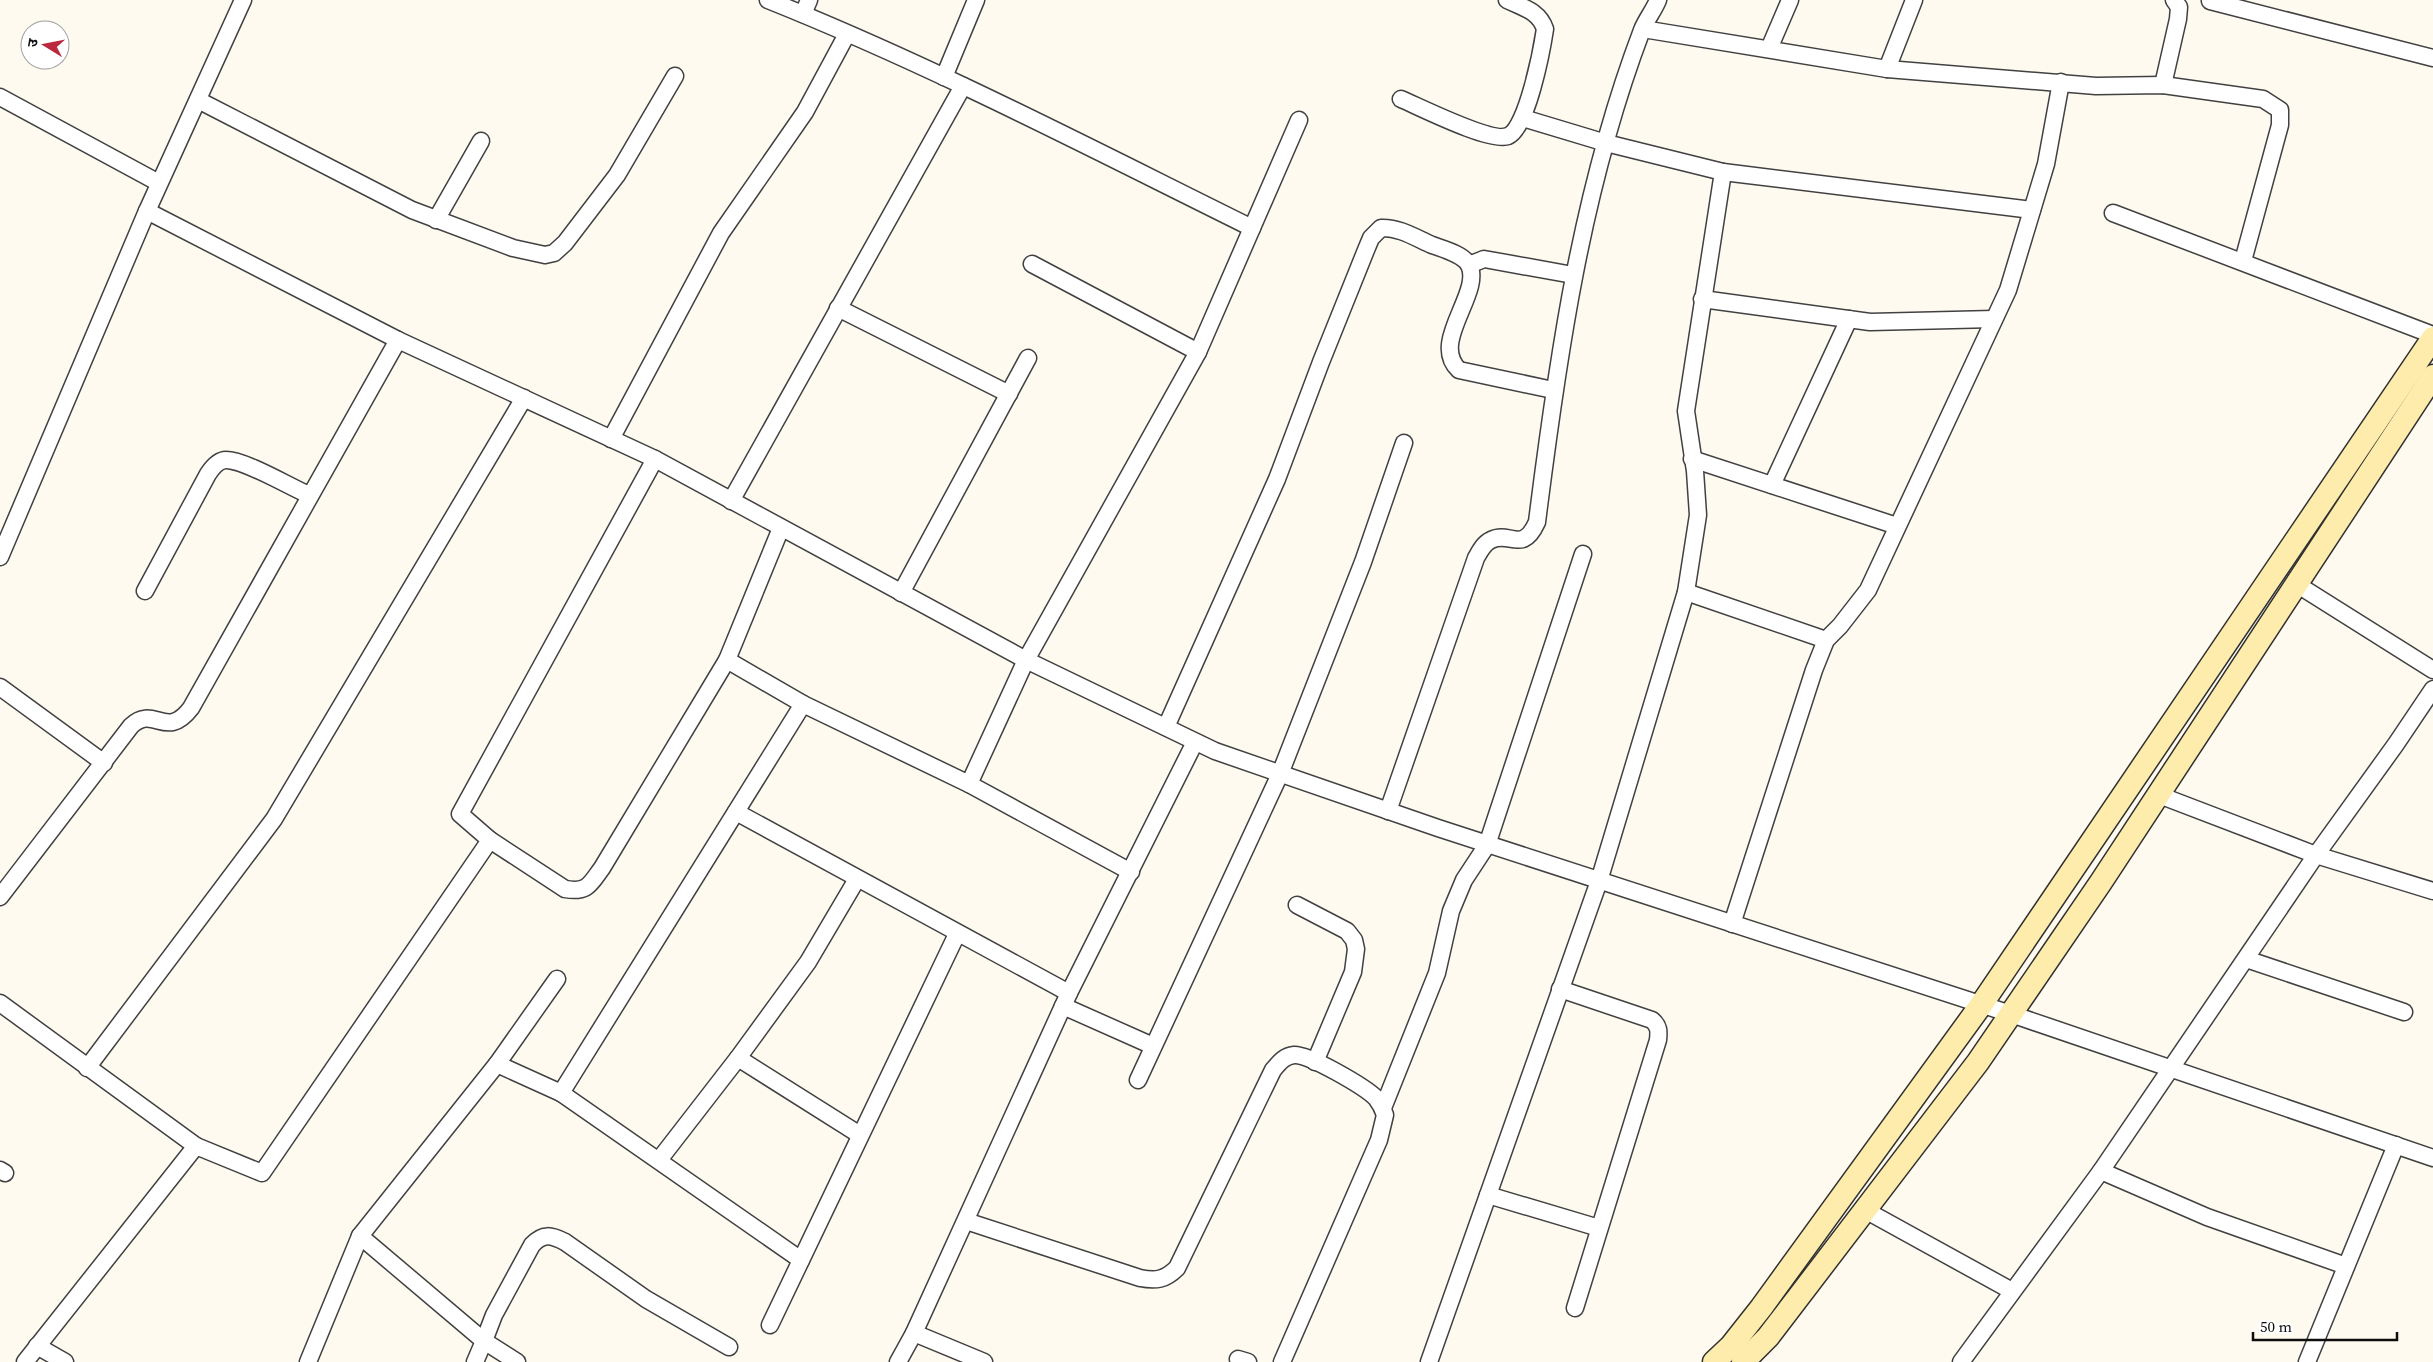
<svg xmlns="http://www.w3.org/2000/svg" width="2433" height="1362" font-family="'Source Serif 4','Noto Sans Devanagari',serif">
	<rect width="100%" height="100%" fill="#fffaef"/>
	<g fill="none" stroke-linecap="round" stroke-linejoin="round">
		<defs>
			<g id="minor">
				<path d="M768,0C933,66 1092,149 1252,228"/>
				<path d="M2210,1L2433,58"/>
				<path d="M803,14L809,0"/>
				<path d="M1643,29L1887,69L2096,86L2163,85L2263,99L2280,110V125L2243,261"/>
				<path d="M1769,49L1790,0"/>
				<path d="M1887,69L1914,0"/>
				<path d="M944,77L976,0"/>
				<path d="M2163,85L2178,19L2179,7L2174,0"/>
				<path d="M0,97L159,183"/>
				<path d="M1401,99C1420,107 1491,143 1508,136C1527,129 1542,49 1545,29C1539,11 1524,8 1507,0"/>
				<path d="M198,100L412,210L513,248L545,255L554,253L565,243L617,175L675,76"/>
				<path d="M1523,118L1606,143L1723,172L2032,210"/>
				<path d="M147,211L398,340L655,459L1026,660L1215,751L1438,828L2011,1014L2433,1158"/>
				<path d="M2113,213L2433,335"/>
				<path d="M436,220L481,141"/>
				<path d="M1032,264L1198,352"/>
				<path d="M1469,265L1484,259L1573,275"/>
				<path d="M1702,299L1870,322L1994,319"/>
				<path d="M838,308L1009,394"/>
				<path d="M611,439L721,233L805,112L847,34"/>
				<path d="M1692,459L1897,526"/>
				<path d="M1772,485L1849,319"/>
				<path d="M731,501L963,86"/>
				<path d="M0,557L147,211L243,0"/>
				<path d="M2298,585L2433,670"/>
				<path d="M145,591L208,474C212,468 218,460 226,460C245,460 290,487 309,495"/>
				<path d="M1686,592L1826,640"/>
				<path d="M901,593L1028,358"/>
				<path d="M0,687L104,763"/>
				<path d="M803,704L969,784L1026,660L1198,352L1299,120"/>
				<path d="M1166,727L1277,479L1321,362L1366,250L1371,238L1381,228C1399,227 1416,238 1432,245C1443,249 1463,254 1469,265C1483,293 1429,342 1459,370L1553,390"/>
				<path d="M969,784L1131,872"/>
				<path d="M2159,795L2316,855L2433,891"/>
				<path d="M1388,811L1476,558C1480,551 1484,543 1491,540C1510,530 1522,555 1537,522C1558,355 1582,188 1642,30C1646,20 1654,10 1658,0"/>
				<path d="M736,812L1069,993"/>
				<path d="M490,840L565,889C588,893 590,884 602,868L727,660"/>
				<path d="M0,897L131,726C154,704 166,741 191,708L398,340"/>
				<path d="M1297,905L1347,931L1354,940L1356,949L1353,972L1315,1062"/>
				<path d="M1732,924L1814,670L1826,640L1840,626L1868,590L2008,290L2046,164L2061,82"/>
				<path d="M2246,959L2404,1012"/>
				<path d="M1560,989L1652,1020C1659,1026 1659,1031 1658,1040L1575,1308"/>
				<path d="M0,1003L196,1146"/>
				<path d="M1063,1006L1153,1046"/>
				<path d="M738,1058L860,1135"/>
				<path d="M497,1064L557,979"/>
				<path d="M87,1068L274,819L524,398"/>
				<path d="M1138,1080L1280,774L1363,562L1404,443"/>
				<path d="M561,1093L801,1260"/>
				<path d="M1383,1108L1437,973L1451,911L1464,880L1487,845L1583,554"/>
				<path d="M659,1160L738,1058L808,962L857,879"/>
				<path d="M0,1170L5,1173"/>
				<path d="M2101,1171L2207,1217L2346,1266"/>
				<path d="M1488,1195L1599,1228"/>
				<path d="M1865,1210L2012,1291"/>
				<path d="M966,1221L1140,1278C1156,1281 1165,1280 1177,1268L1273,1070C1279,1063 1284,1056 1294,1055C1309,1054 1365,1087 1376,1098C1380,1103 1383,1109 1385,1115L1379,1140L1282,1362"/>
				<path d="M360,1236L484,1341L475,1362"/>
				<path d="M770,1325L957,934"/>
				<path d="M914,1333L984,1362"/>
				<path d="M37,1346L65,1362"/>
				<path d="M1238,1359L1248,1362"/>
				<path d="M25,1362L196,1146L262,1173L490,840L460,814L655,459"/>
				<path d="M308,1362L360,1236L497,1064L561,1093L803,704L727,660L781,528"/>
				<path d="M517,1362L484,1341L494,1315L532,1245C543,1233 551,1235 565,1242L646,1299L729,1347"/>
				<path d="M898,1362L914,1333L1069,993L1195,742"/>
				<path d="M1429,1362L1599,881L1686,592L1698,515L1695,471L1686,411L1723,172"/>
				<path d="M1961,1362L2101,1171L2316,855L2396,744L2433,689"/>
				<path d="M2307,1362L2396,1145"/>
			</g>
			<g id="secondary">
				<path d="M1714,1362L1731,1346L1761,1308L1981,1005L2433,338"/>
				<path d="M1743,1362L1768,1337L1978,1062L2101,882L2433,376"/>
			</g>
		</defs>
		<use href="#minor" stroke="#414141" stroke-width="19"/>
		<use href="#secondary" stroke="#303030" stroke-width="25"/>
		<use href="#minor" stroke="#fff" stroke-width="16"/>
		<use href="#secondary" stroke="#fdecac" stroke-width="22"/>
	</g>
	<g transform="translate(45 45) rotate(280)"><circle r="24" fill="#ffffff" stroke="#9f9f9f"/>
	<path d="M0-4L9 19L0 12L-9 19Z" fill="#ba293d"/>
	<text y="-8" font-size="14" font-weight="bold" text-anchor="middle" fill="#0e0e0e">उ</text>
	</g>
	<path d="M2253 1332v8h144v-8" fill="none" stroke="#0e0e0e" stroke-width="2.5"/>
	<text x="2260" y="1332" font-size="15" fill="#0e0e0e" stroke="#ffffff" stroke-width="4" paint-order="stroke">50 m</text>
</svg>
